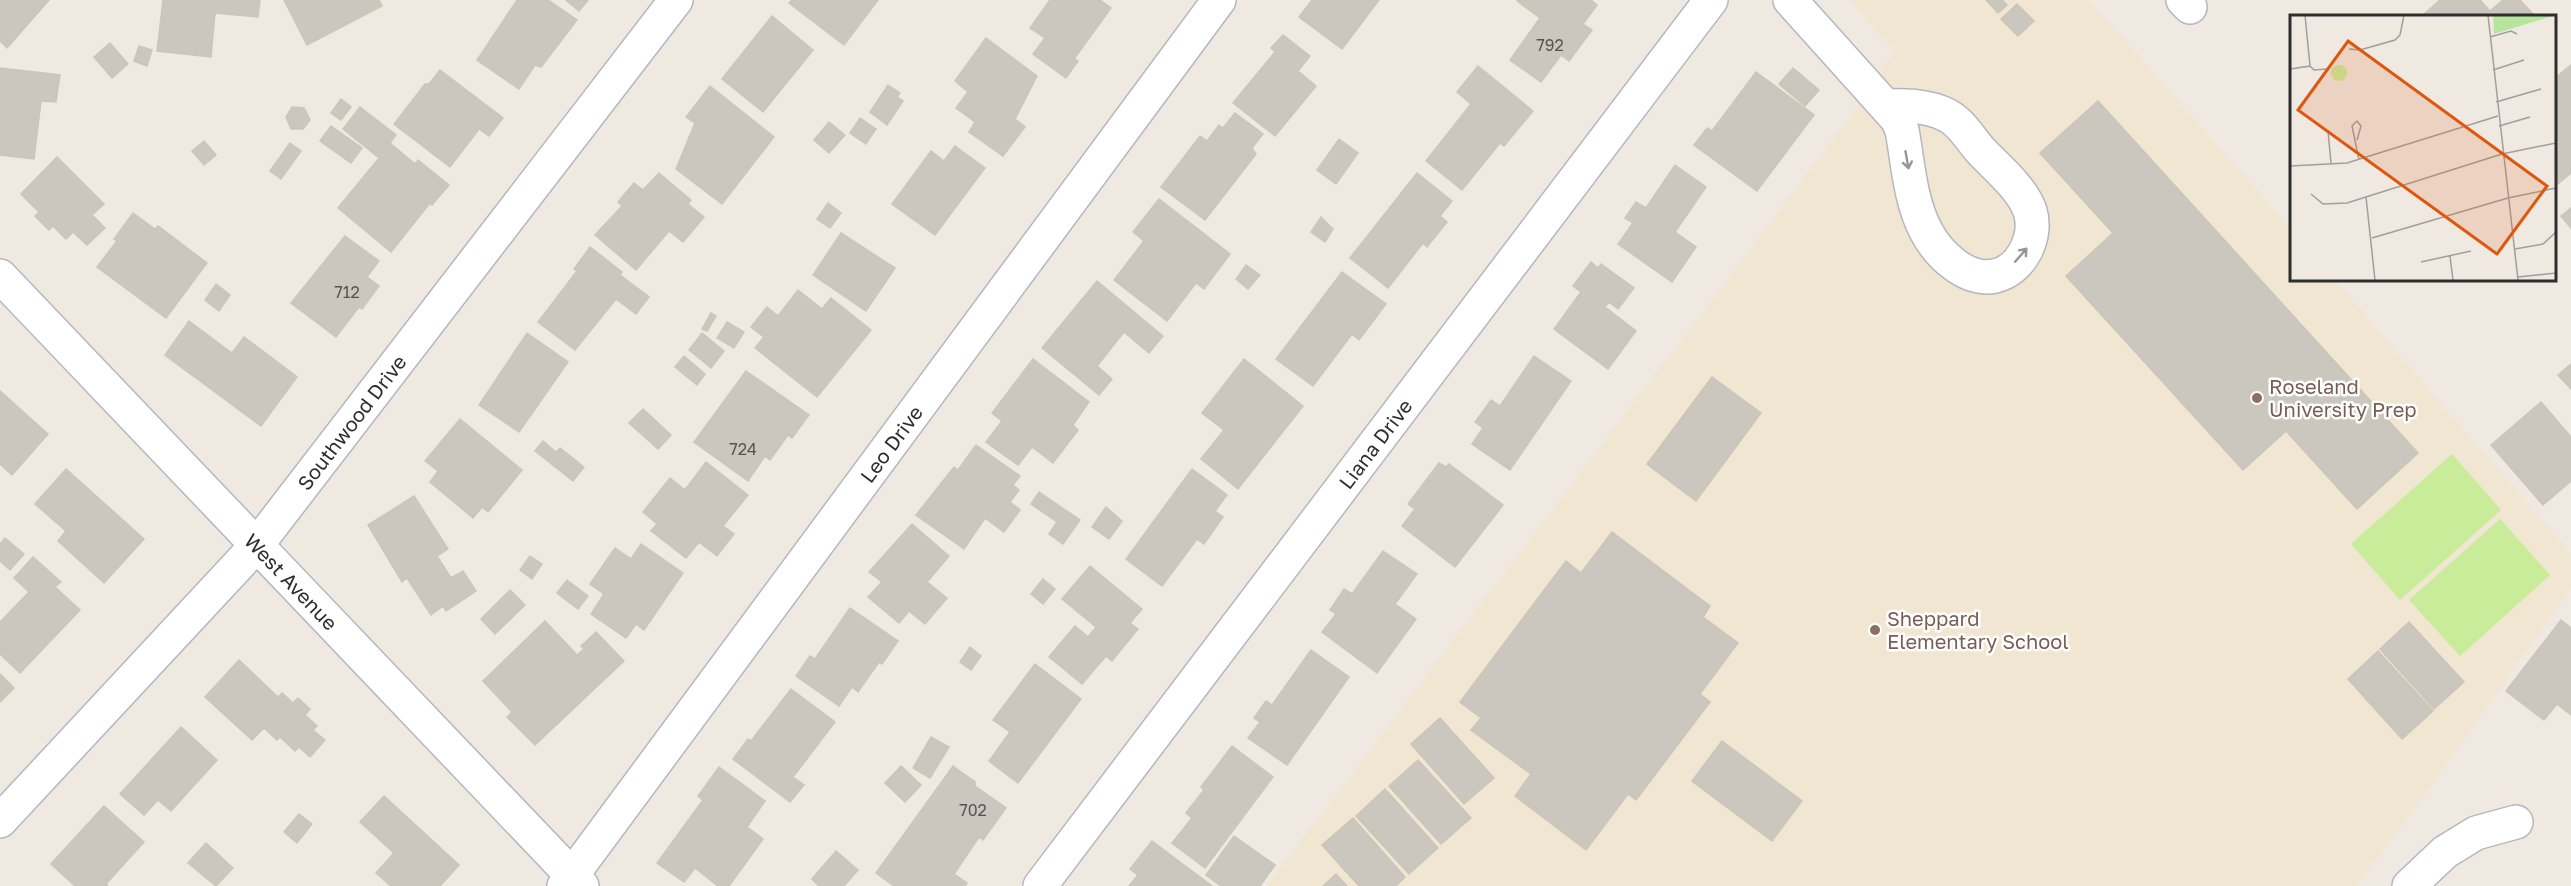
<svg xmlns="http://www.w3.org/2000/svg" width="2571" height="886" font-family="'Golos Text',sans-serif">
	<rect width="100%" height="100%" fill="#efe9e1"/>
	<path fill="#f0e6d1" d="M1849,0H2089L2292,230V279H2334L2571,554V588L2431,786L2357,886H1267L1852,115L1885,62L1896,54Z"/>
	<g fill="#c9ec9a">
		<path d="M2452,454L2501,510L2400,600L2351,544Z"/>
		<path d="M2500,519L2550,575L2460,656L2409,600Z"/>
	</g>
	<g fill="#cbc7bf" stroke="#cbc5ba" stroke-width="1.5">
		<path d="M0,0H49L7,48L0,41Z"/>
		<path d="M163,0H260L258,17L215,13L211,57L157,51Z"/>
		<path d="M284,0H379L382,6L307,45Z"/>
		<path d="M517,0H548L577,20L541,67L535,65L519,89L477,60Z"/>
		<path d="M566,0H588L579,11Z"/>
		<path d="M792,0H878L844,45L789,3Z"/>
		<path d="M1050,0H1100L1111,8L1074,59L1078,61L1066,78L1033,54L1045,38L1030,28Z"/>
		<path d="M1312,0H1379L1342,49L1299,17Z"/>
		<path d="M1518,0H1591L1597,5L1583,24L1592,30L1569,61L1561,55L1541,82L1510,60L1540,18L1517,1Z"/>
		<path d="M1986,0H2002L2007,5L1998,13Z"/>
		<path d="M2440,0H2480L2490,11L2503,0H2520L2535,16H2422Z"/>
		<path d="M2017,4L2034,21L2018,36L2001,19Z"/>
		<path d="M772,16L813,50L763,112L722,79Z"/>
		<path d="M1283,35L1310,56L1298,71L1316,86L1275,136L1233,103L1275,52L1271,48Z"/>
		<path d="M986,38L1037,76L1015,119L1025,127L1003,156L969,132L975,122L956,108L968,92L955,81Z"/>
		<path d="M110,43L128,64L112,78L94,57Z"/>
		<path d="M139,46L152,50L147,66L134,61Z"/>
		<path d="M2571,65V173L2554,187V79Z"/>
		<path d="M1478,66L1533,111L1504,146L1500,143L1462,190L1426,161L1471,104L1457,92Z"/>
		<path d="M0,68L60,75L56,102L41,101L34,159L0,155Z"/>
		<path d="M1793,68L1819,90L1805,106L1779,84Z"/>
		<path d="M440,70L503,118L489,136L479,129L450,167L394,124L425,84H429Z"/>
		<path d="M1756,72L1814,115L1757,191L1694,145L1707,128L1712,131Z"/>
		<path d="M888,85L900,93L897,97L903,101L887,125L870,112Z"/>
		<path d="M710,86L774,137L722,204L676,169L695,123L686,117Z"/>
		<path d="M341,99L351,107L341,120L331,113Z"/>
		<path d="M2098,101L2418,453L2357,509L2286,431L2243,470L2066,276L2113,233L2040,153Z"/>
		<path d="M292,107L304,108L310,120L303,129H291L286,117Z"/>
		<path d="M360,107L396,135L390,143L415,164L418,160L449,185L432,205L430,203L391,252L338,208L379,158L343,129Z"/>
		<path d="M1235,113L1263,134L1252,148L1256,154L1205,220L1161,187L1200,136L1207,141L1219,125L1223,128Z"/>
		<path d="M860,118L876,129L866,144L850,133Z"/>
		<path d="M829,122L845,135L829,153L814,140Z"/>
		<path d="M331,126L362,148L351,163L320,141Z"/>
		<path d="M1339,139L1358,153L1336,184L1317,170Z"/>
		<path d="M204,141L216,155L204,165L192,151Z"/>
		<path d="M290,143L301,151L281,179L270,171Z"/>
		<path d="M955,146L985,168L935,235L892,204L931,151L944,161Z"/>
		<path d="M57,157L104,204L92,215L105,228L87,245L73,232L66,239L53,226L49,230L35,216L39,212L21,194Z"/>
		<path d="M1675,165L1706,187L1675,232L1696,247L1672,282L1618,244L1633,223L1625,218L1636,202L1646,208Z"/>
		<path d="M659,173L691,200L688,204L704,217L683,242L669,231L636,270L595,235L622,206L618,202L634,183L643,190Z"/>
		<path d="M1417,173L1452,201L1440,216L1447,222L1427,247L1423,243L1388,288L1350,258Z"/>
		<path d="M1159,199L1230,254L1204,289L1196,283L1167,321L1114,280L1144,241L1133,232Z"/>
		<path d="M828,203L841,213L830,228L817,219Z"/>
		<path d="M2571,208V228L2561,216Z"/>
		<path d="M133,213L155,229L158,226L207,263L166,318L97,267L117,241L114,239Z"/>
		<path d="M1321,217L1333,229L1325,242L1311,232Z"/>
		<path d="M841,233L895,268L866,311L813,275Z"/>
		<path d="M345,236L379,261L367,277L379,286L362,309L359,307L336,337L291,303Z"/>
		<path d="M590,247L622,272L620,275L649,297L636,314L616,299L575,350L538,322L577,271L574,269Z"/>
		<path d="M1591,262L1598,268L1601,264L1634,288L1618,309L1609,302L1605,307L1636,331L1608,369L1554,329L1581,292L1573,286Z"/>
		<path d="M1246,265L1260,275L1248,289L1236,279Z"/>
		<path d="M1342,272L1386,304L1359,340L1352,334L1313,386L1276,359Z"/>
		<path d="M1097,281L1163,336L1149,353L1124,332L1097,366L1112,379L1099,395L1042,348Z"/>
		<path d="M216,284L230,295L219,311L205,300Z"/>
		<path d="M798,290L822,309L831,298L871,330L817,397L755,348L764,337L751,327L767,307L778,316Z"/>
		<path d="M711,313L716,316L707,331L702,329Z"/>
		<path d="M189,321L232,353L244,337L297,377L261,426L165,355Z"/>
		<path d="M727,322L744,332L734,348L717,338Z"/>
		<path d="M527,333L568,362L519,432L479,405Z"/>
		<path d="M702,333L724,351L711,368L689,350Z"/>
		<path d="M684,356L705,374L697,385L675,367Z"/>
		<path d="M1534,356L1571,381L1510,470L1472,444L1483,428L1475,422L1491,400L1500,406Z"/>
		<path d="M1033,359L1089,402L1073,425L1078,430L1053,463L1032,447L1018,465L986,442L1002,421L992,413Z"/>
		<path d="M1244,359L1303,406L1238,489L1201,459L1224,430L1202,413Z"/>
		<path d="M2571,364V389L2558,375Z"/>
		<path d="M746,371L809,415L792,438L788,435L770,460L765,456L748,481L694,442Z"/>
		<path d="M1712,377L1761,413L1696,501L1647,464Z"/>
		<path d="M0,391L48,434L12,475L0,464Z"/>
		<path d="M2541,402L2571,437V481L2543,505L2491,445Z"/>
		<path d="M643,409L671,435L658,449L629,423Z"/>
		<path d="M460,419L522,470L488,512L482,507L473,518L430,482L438,471L425,461Z"/>
		<path d="M543,441L556,452L560,448L584,467L573,481L535,451Z"/>
		<path d="M976,445L1020,476L1013,485L1019,490L1010,502L1020,510L1004,532L985,518L964,549L916,515L954,467L958,470Z"/>
		<path d="M706,462L748,495L723,526L734,534L717,556L699,542L686,558L651,531L657,524L643,512L670,478L685,490Z"/>
		<path d="M1439,463L1446,467L1449,464L1503,505L1455,567L1402,526L1415,509L1408,504Z"/>
		<path d="M66,469L144,539L104,583L58,541L66,531L35,504Z"/>
		<path d="M1192,469L1227,495L1215,511L1223,517L1204,544L1197,539L1162,586L1126,559Z"/>
		<path d="M1039,492L1080,520L1063,544L1049,534L1057,522L1031,504Z"/>
		<path d="M414,496L448,549L437,556L451,578L463,571L476,591L446,611L443,606L431,615L407,578L402,582L368,525Z"/>
		<path d="M1106,507L1122,521L1109,539L1092,527Z"/>
		<path d="M912,524L949,556L927,582L947,598L925,624L909,611L899,623L868,597L882,582L869,572Z"/>
		<path d="M1612,532L1710,606L1703,617L1738,643L1700,694L1710,702L1636,800L1628,794L1586,850L1515,796L1531,774L1471,730L1481,718L1460,702L1566,561L1581,573Z"/>
		<path d="M5,538L24,554L10,570L0,561V544Z"/>
		<path d="M641,544L683,573L644,630L636,624L626,638L591,614L604,594L590,584L615,548L631,559Z"/>
		<path d="M1383,551L1417,574L1395,604L1416,619L1377,673L1322,632L1336,614L1330,610L1344,589L1352,594Z"/>
		<path d="M530,556L542,564L532,579L520,570Z"/>
		<path d="M33,557L61,582L55,587L80,610L20,673L0,654V622L29,592L14,578Z"/>
		<path d="M1090,566L1142,609L1130,623L1138,629L1112,661L1106,656L1082,684L1049,657L1075,626L1088,637L1096,627L1062,599Z"/>
		<path d="M1043,579L1055,589L1043,604L1031,594Z"/>
		<path d="M567,580L588,596L578,609L557,593Z"/>
		<path d="M510,590L525,605L495,634L481,619Z"/>
		<path d="M850,608L898,641L882,664L879,662L858,692L852,687L839,706L796,676L810,656L815,659Z"/>
		<path d="M2561,620L2571,628V715L2557,704L2544,720L2506,691Z"/>
		<path d="M545,621L577,655L584,649L581,646L596,632L624,661L535,745L507,717L512,712L483,681Z"/>
		<path d="M2409,622L2464,682L2434,709L2380,649Z"/>
		<path d="M970,647L981,656L971,670L960,662Z"/>
		<path d="M1311,650L1349,677L1287,765L1248,738L1260,722L1254,718L1266,701L1272,705Z"/>
		<path d="M2378,651L2433,711L2402,739L2348,679Z"/>
		<path d="M239,660L278,697L282,693L293,703L298,698L310,709L305,715L317,726L313,730L325,740L310,757L299,747L295,751L280,737L277,740L264,728L252,740L205,697Z"/>
		<path d="M1035,664L1081,699L1018,783L989,761L1010,732L993,720Z"/>
		<path d="M0,674L14,688L0,702Z"/>
		<path d="M791,689L835,722L793,777L804,785L790,802L733,759L748,739L751,741Z"/>
		<path d="M1440,718L1494,778L1464,804L1411,744Z"/>
		<path d="M181,727L217,760L171,811L158,800L144,815L120,794Z"/>
		<path d="M931,737L949,747L930,778L913,768Z"/>
		<path d="M1722,741L1802,801L1772,841L1692,781Z"/>
		<path d="M1232,746L1273,777L1205,868L1172,843L1192,818L1186,813L1204,790L1201,787Z"/>
		<path d="M1418,760L1471,818L1441,844L1389,786Z"/>
		<path d="M901,766L921,785L905,802L885,783Z"/>
		<path d="M953,766L975,782V786L1006,808L983,840L979,837L954,874L967,883L965,886H894L876,873Z"/>
		<path d="M719,767L765,801L747,827L763,839L729,886H718L695,868L684,882L657,863L703,800L698,796Z"/>
		<path d="M1385,789L1438,848L1409,874L1356,816Z"/>
		<path d="M384,796L459,865L440,886H391L376,873L394,853L360,822Z"/>
		<path d="M104,806L144,842L106,884L108,886H75L51,864Z"/>
		<path d="M299,814L312,824L297,843L284,832Z"/>
		<path d="M1353,818L1405,877L1396,886H1359L1322,845Z"/>
		<path d="M1234,836L1275,865L1260,886H1221L1206,875Z"/>
		<path d="M1152,841L1212,886H1129L1138,875L1130,869Z"/>
		<path d="M206,843L233,868L216,886L188,863Z"/>
		<path d="M836,851L858,870L844,886H819L812,879Z"/>
		<path d="M1336,874L1347,886H1323Z"/>
	</g>
	<g fill="none" stroke-linecap="round" stroke-linejoin="round">
		<defs>
			<g id="minor">
				<path d="M1790,0L1897,119L1902,130C1908,163 1910,201 1926,231C1938,254 1966,282 1995,276C2022,270 2038,236 2030,211C2022,188 1997,168 1981,151C1972,141 1962,124 1950,117C1932,106 1909,105 1888,106"/>
				<path d="M2183,0L2190,7"/>
				<path id="s1" d="M0,276L582,886"/>
				<path id="s2" d="M0,821L256,546L676,0"/>
				<path id="s3" d="M564,886L1219,0"/>
				<path id="s4" d="M1040,886L1711,0"/>
				<path d="M2409,886L2445,852L2476,833L2516,822"/>
			</g>
		</defs>
		<use href="#minor" stroke="#b4b7c1" stroke-width="36"/>
		<use href="#minor" stroke="#fff" stroke-width="33"/>
	</g>
	<defs><path id="oneway-shaft" d="M-6 0H5M1.5-3L5.5 0L1.5 3" fill="none" stroke-width="1.6" stroke-linecap="round" stroke-linejoin="round" transform="scale(1.5)"/></defs>
	<g stroke="#969696">
		<use href="#oneway-shaft" transform="translate(1907 160) rotate(80)"/>
		<use href="#oneway-shaft" transform="translate(2021 255) rotate(-49)"/>
	</g>
	<g fill="#8d6e63" stroke="#fff" stroke-width="2">
		<circle cx="2257" cy="398" r="6"/>
		<circle cx="1875" cy="630" r="6"/>
	</g>
	<g text-anchor="middle" dominant-baseline="central" stroke-width="5" stroke-linejoin="round" paint-order="stroke">
		<g font-size="16" fill="#555452">
			<text x="1550" y="45">792</text>
			<text x="347" y="292">712</text>
			<text x="743" y="449">724</text>
			<text x="973" y="810">702</text>
		</g>
		<g font-size="20" fill="#785e54" stroke="#fff" text-anchor="start">
			<text x="2269" y="386">Roseland<tspan x="2269" dy="23">University Prep</tspan></text>
			<text x="1887" y="618">Sheppard<tspan x="1887" dy="23">Elementary School</tspan></text>
		</g>
		<g font-size="20" fill="#2e2e2e" stroke="#fff">
			<text stroke="none"><textPath href="#s2" startOffset="532">Southwood Drive</textPath></text>
			<text stroke="none"><textPath href="#s3" startOffset="550">Leo Drive</textPath></text>
			<text stroke="none"><textPath href="#s4" startOffset="555">Liana Drive</textPath></text>
			<text stroke="none"><textPath href="#s1" startOffset="422">West Avenue</textPath></text>
		</g>
	</g>
	<g transform="translate(2290 15)">
		<rect width="266" height="266" fill="#efe9e1"/>
		<path d="M203,0H266L204,19Z" fill="#b6e59e"/>
		<path d="M41 58a8 8 0 1 1 16 0a8 8 0 1 1-16 0Z" fill="#c9ec9a"/>
		<path fill="none" stroke="#a29e99" stroke-width="1.5" d="M198,0L228,265M200,22L221,16L227,19M59,34L70,35L105,25L110,20L114,0M20,51L24,55L37,54M0,54L20,51L15,0M203,55L234,45M206,87L251,74M209,111L240,102M38,116L41,148M67,125L71,111L67,106L62,111L69,145M0,151L57,148L208,101M21,179L33,189L57,188L212,139L266,128M76,182L85,265M82,223L218,183L266,173M225,234L253,229L266,217M160,241L163,265M131,247L181,236M228,262L266,258"/>
		<path fill="#df570e" fill-opacity="0.15" stroke="#df570e" stroke-width="3" d="M58,26L257,171L207,239L8,95Z"/>
		<rect width="266" height="266" fill="none" stroke="#2e2e2e" stroke-width="3"/>
	</g>
</svg>
